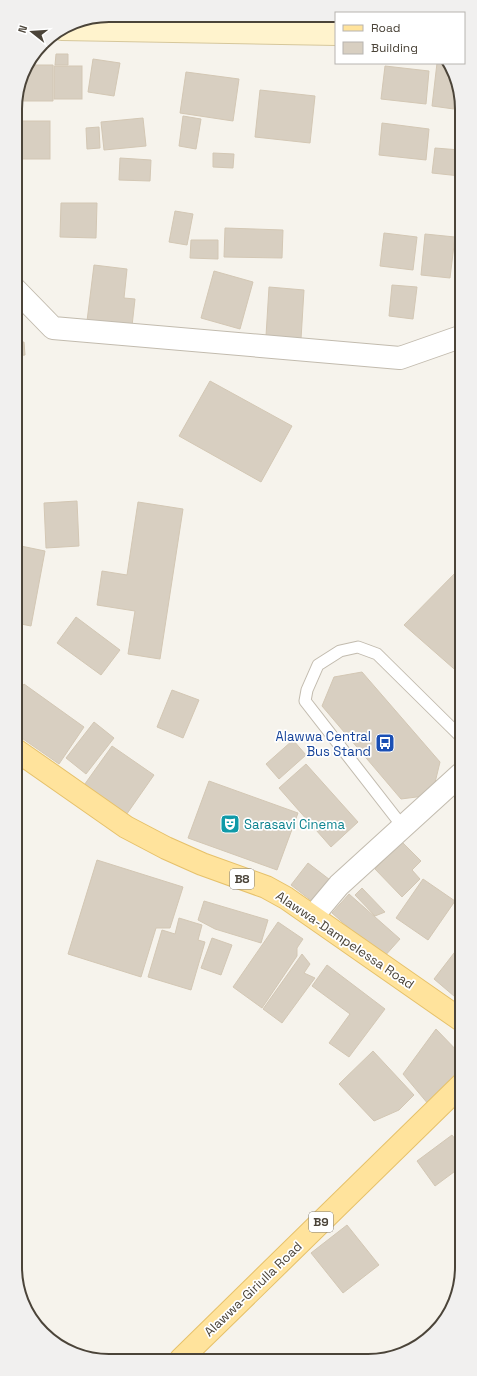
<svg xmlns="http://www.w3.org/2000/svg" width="477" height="1376" font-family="'Space Grotesk',sans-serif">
	<rect width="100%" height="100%" fill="#f6f3ec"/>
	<g fill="#d8cfc1" stroke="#d3c7b4">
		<path d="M248,16H268L267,20H248Z"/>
		<rect x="274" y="16" width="15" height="4"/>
		<path d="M56,54H68V65H55Z"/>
		<path d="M93,59L120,63L114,96L88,92Z"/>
		<path d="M437,63H446L457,85L454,109L432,106Z"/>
		<path d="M26,65H53V101H23V73Z"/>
		<rect x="54" y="66" width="28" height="33"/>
		<path d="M385,66L429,71L426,104L381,99Z"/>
		<path d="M186,72L239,79L233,121L180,113Z"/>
		<path d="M260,90L315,96L310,143L255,137Z"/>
		<path d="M16,98H22V109L15,108Z"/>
		<path d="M183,116L201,119L196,149L179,146Z"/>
		<path d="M143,118L146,146L104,150L101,122Z"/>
		<rect x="15" y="121" width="35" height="38"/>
		<path d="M382,123L429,129L426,160L379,155Z"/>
		<path d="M99,127L100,148L87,149L86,128Z"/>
		<path d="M435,148L460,150V176L432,173Z"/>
		<path d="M213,153L234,154L233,168L213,167Z"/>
		<path d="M120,158L151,160L150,181L119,180Z"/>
		<path d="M61,203H97L96,238L60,237Z"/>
		<path d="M175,211L193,214L187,245L169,242Z"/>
		<path d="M225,228L283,230L282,258L224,257Z"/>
		<path d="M384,233L417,237L413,270L380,266Z"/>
		<path d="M425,234L455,237L450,278L421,275Z"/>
		<path d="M191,240H218V259L190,258Z"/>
		<path d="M94,265L127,269L124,298L135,299L132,326L87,321Z"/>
		<path d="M214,271L253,282L240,329L201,318Z"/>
		<path d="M392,285L417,287L413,319L389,316Z"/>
		<path d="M269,287L304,290L301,339L266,336Z"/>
		<path d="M24,342L25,355L16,356V343Z"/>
		<path d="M16,360H18L20,380H16Z"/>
		<path d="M210,381L292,426L261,482L179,436Z"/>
		<path d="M77,501L79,546L46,548L44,503Z"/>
		<path d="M138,502L183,509L160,659L128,654L135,611L97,605L102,571L127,575Z"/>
		<path d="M16,545L45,551L31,626L16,623Z"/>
		<path d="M461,567V675L404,625Z"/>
		<path d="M76,617L120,650L101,675L57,643Z"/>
		<path d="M362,672L440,762L432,795L401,799L322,706L334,677Z"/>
		<path d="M24,684L84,727L59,764L16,734V695Z"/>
		<path d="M172,690L199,700L183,738L157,727Z"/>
		<path d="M94,722L114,738L86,774L66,758Z"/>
		<path d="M293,740L306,755L279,779L266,764Z"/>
		<path d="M112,746L154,775L124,818L82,788Z"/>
		<path d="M306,764L358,822L331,847L279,788Z"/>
		<path d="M209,781L298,813L277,870L188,838Z"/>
		<path d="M402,842L421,861L412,870L420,879L402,897L375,869Z"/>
		<path d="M97,860L183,887L170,928H156L141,977L68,954Z"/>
		<path d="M308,863L334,883L317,905L291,885Z"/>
		<path d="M423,879L455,901L428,940L396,918Z"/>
		<path d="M362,888L385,912L375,916L355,895Z"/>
		<path d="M349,894L400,939L383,958L332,913Z"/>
		<path d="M204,901L268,920L261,943L215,929L198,920Z"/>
		<path d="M179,918L202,925L198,940L205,942L191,990L148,977L162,930L175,934Z"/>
		<path d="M278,922L303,939L297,948V956L262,1008L233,987Z"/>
		<path d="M212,938L232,945L221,975L201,968Z"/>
		<path d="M461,944V1002L434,979Z"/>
		<path d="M302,954L310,964L304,973L315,978L282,1023L263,1009Z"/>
		<path d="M327,965L385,1009L349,1057L329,1043L350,1014L312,986Z"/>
		<path d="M436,1029L462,1056V1071L429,1105L403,1074Z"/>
		<path d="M373,1051L414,1095L399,1110L374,1121L339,1084Z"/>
		<path d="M452,1135L462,1148V1166L435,1186L417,1161Z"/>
		<path d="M347,1225L379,1265L343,1293L311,1253Z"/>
	</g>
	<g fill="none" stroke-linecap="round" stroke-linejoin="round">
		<defs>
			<path id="lane" d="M403,827L305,701L307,690L318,665L340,651L358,647L377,654L461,737"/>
			<g id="street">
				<path d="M15,289L53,328L400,358L460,337"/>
				<path d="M313,916L339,885L461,774"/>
			</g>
			<path id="secondary" d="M62,29L336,34"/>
			<g id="primary">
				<path d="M16,750L126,827L166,848L202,864L266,887L286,898L461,1020"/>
				<path d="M181,1359L462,1084"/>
			</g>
		</defs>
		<use href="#lane" stroke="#c2bbae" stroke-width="13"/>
		<use href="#street" stroke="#c2bbae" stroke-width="24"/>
		<use href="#secondary" stroke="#d6c79b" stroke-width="24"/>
		<use href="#primary" stroke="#e6c16a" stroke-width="24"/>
		<use href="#lane" stroke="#fff" stroke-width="11"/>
		<use href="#street" stroke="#fff" stroke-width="22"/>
		<use href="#secondary" stroke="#fff3cd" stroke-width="22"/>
		<use href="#primary" stroke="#ffe39c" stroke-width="22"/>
	</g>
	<defs>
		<symbol id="bus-square" viewBox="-11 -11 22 22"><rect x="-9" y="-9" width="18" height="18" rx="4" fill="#1a4fb4" stroke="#fff"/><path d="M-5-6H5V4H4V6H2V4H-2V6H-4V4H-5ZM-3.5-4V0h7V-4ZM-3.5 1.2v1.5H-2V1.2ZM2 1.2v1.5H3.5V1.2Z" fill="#fff"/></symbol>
		<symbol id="theatre-square" viewBox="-11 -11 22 22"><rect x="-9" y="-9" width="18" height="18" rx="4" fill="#0f9aa8" stroke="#fff"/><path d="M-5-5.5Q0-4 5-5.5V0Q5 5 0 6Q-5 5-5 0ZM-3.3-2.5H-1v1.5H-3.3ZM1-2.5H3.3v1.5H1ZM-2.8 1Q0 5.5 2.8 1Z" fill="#fff"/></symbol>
	</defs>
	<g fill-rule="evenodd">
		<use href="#bus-square" x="374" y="732" width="22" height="22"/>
		<use href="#theatre-square" x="219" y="813" width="22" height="22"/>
	</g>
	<g text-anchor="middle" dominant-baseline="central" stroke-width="3.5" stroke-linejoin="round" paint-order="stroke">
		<g fill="#fff" stroke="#817c74" stroke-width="1">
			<rect x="230" y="869" width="24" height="20" rx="3"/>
			<rect x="309" y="1212" width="24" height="20" rx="3"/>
		</g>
		<g font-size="12" font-weight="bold" fill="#4b4439">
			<text x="242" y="879">B8</text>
			<text x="321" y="1222">B9</text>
		</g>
		<g font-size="13" fill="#164399" stroke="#fff" text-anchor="end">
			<text x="371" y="736">Alawwa Central<tspan x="371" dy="15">Bus Stand</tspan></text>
		</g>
		<g font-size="13" fill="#0d838f" stroke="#fff" text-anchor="start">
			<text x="244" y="824">Sarasavi Cinema</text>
		</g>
		<g font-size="13" fill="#4b4439" stroke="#fff">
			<text transform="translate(345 940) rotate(34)">Alawwa-Dampelessa Road</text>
			<text transform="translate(253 1289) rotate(-44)">Alawwa-Giriulla Road</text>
		</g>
	</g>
	<path d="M0 0H477V1376H0ZM109 22H368A87 87 0 0 1 455 109V1267A87 87 0 0 1 368 1354H109A87 87 0 0 1 22 1267V109A87 87 0 0 1 109 22Z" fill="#f1f0ef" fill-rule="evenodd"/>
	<path fill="none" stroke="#4b4439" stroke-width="2" d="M109 22H368A87 87 0 0 1 455 109V1267A87 87 0 0 1 368 1354H109A87 87 0 0 1 22 1267V109A87 87 0 0 1 109 22Z"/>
	<rect x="335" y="12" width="130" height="52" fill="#ffffff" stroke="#b7b4b0"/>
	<rect x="343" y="25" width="20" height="6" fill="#ffe39c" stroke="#b7b4b0"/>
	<text x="371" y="32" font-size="12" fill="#4b4439">Road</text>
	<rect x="343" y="42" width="20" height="12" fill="#d8cfc1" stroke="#b7b4b0"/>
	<text x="371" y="52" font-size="12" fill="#4b4439">Building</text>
	<g transform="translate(32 32) rotate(287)" stroke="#ffffff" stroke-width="3" paint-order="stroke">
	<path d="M0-3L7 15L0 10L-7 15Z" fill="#4b4439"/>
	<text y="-6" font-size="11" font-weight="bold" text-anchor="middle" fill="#4b4439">N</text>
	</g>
</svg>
